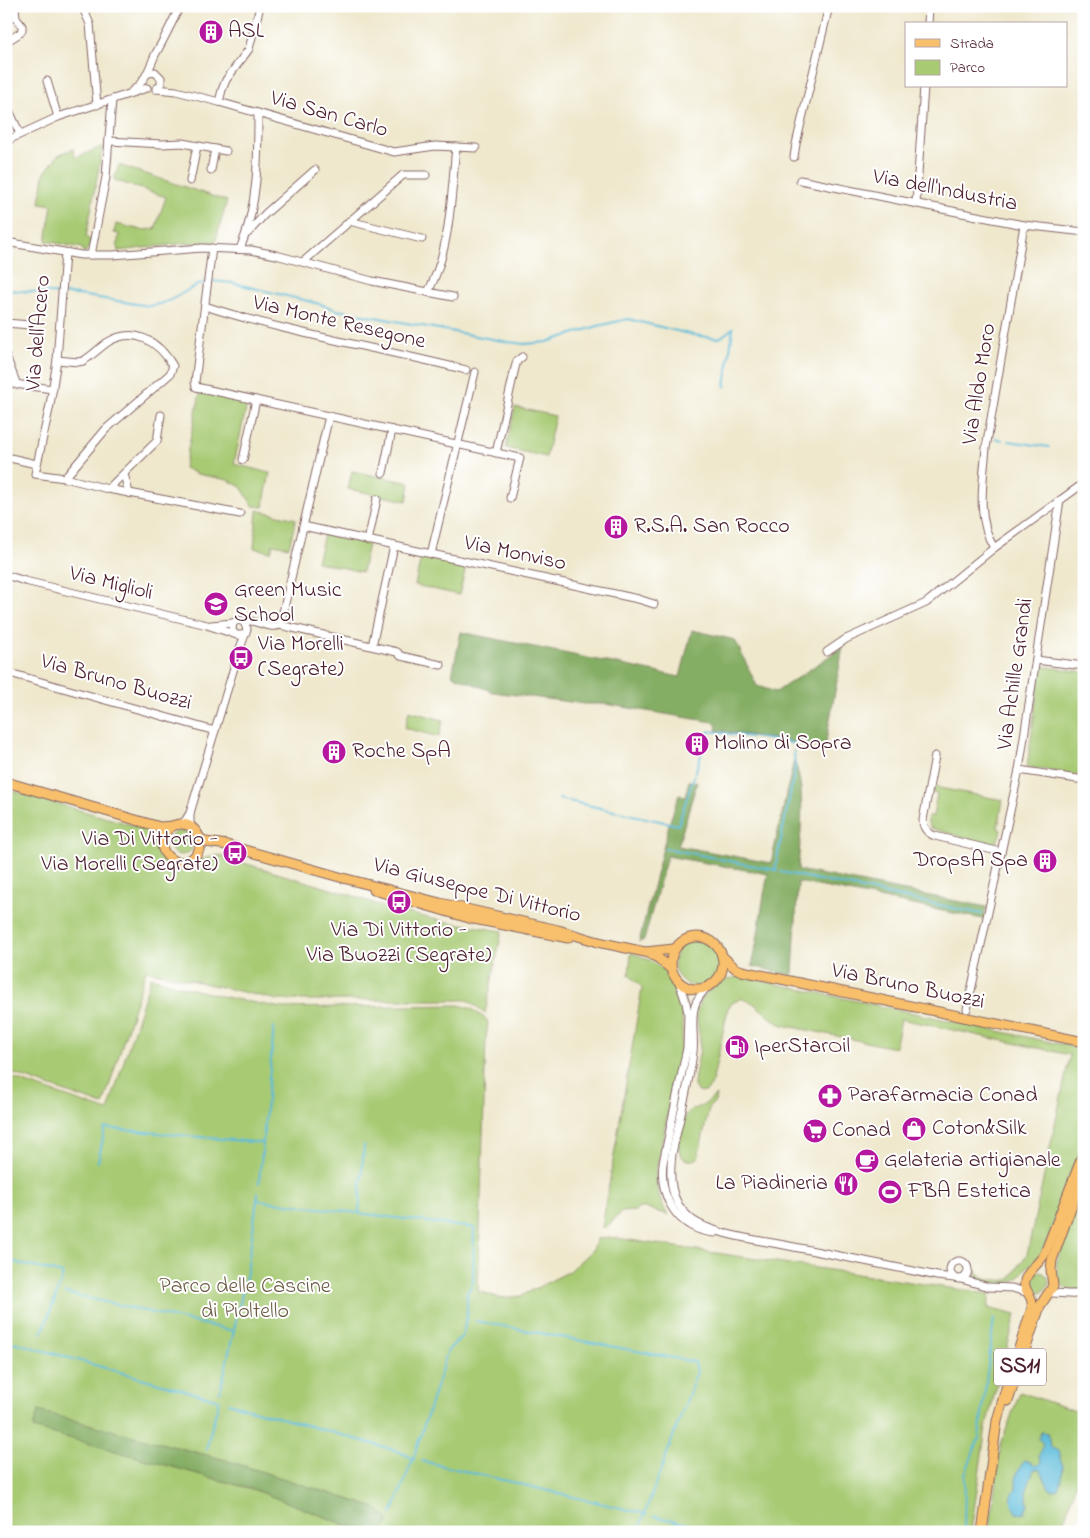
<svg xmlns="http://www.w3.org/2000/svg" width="1090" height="1538" font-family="'Indie Flower',sans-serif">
	<rect width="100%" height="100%" fill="#fff"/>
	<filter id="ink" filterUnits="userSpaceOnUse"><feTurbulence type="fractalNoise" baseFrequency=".02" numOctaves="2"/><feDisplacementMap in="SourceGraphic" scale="10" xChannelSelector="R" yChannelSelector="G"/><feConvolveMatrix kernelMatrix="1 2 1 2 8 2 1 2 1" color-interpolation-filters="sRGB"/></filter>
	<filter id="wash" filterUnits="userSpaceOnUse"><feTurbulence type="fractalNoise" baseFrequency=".0096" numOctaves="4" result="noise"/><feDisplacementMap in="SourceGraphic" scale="20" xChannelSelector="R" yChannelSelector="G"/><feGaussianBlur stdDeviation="1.12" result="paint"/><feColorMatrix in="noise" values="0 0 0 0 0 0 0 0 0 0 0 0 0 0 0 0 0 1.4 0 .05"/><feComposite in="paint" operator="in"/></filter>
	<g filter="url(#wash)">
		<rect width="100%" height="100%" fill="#efe8cd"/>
		<g fill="#a7ca73" stroke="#78744f">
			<path d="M103,146L86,237L91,241L89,247L84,253L82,248L46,241L52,205L40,203L44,174L58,155L73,149L76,158Z"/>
			<path d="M119,165L227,201L215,243H186L118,251L117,247L119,234L114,233L116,224L142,230L155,229L166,197L114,180Z"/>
			<path d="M200,393L247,404L234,464L270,473L263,507L253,506L241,487L228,480L197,474L184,468Z"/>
			<path d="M515,407L555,416L546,457L506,448Z"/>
			<path d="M352,471L410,483L407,501L348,489Z"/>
			<path d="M257,510L296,519L289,547L273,544L271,552L254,548Z"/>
			<path d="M324,534L368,544L362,572L317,562Z"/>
			<path d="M421,557L466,567L459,595L415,585Z"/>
			<path d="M1041,666L1084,672V776L1027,767Z"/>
			<path d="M409,711L443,720L439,737L405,728Z"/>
			<path d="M934,787L1003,800L998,828L1001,830C999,839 997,845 987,844L930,828L928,822V816H933L937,794L933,793Z"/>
			<path d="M6,789L139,827C144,830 148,833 151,838C160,852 161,869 183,867C196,866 204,856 217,855L354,896L389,909L442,921L502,931L485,1013L468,1000H278L146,970L103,1105L6,1071Z"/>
			<circle cx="181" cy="843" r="12"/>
			<circle cx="697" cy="963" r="23"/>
			<path d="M631,953C682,967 685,1007 681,1052L656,1170C655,1187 659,1200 668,1215L646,1208H639L635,1211L622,1212L606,1227H602L642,988L629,975Z"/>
			<path d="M151,977L183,987L230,998L282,1008L459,1005L472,1009L487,1020L488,1023L486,1038L478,1291L500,1298L521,1296L570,1271L593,1249L597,1239L609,1237L990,1294L988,1308L1016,1315L986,1426L971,1532H6V1076L108,1111Z"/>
			<path d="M737,977L748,978L1074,1047L1084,1053V1146L1041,1255C1036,1260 1032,1264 1026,1268C1022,1272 1020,1277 1015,1280C1004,1287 986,1286 976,1277L975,1270C980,1279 997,1281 1007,1280L1011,1278L1027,1254L1070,1055L901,1019L895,1048L783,1025C767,1019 759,1003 743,998L732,1003L728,1008L712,1084L707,1091C701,1094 697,1093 694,1086C694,1072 700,1058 700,1043C700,1033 696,1022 697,1011C699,994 721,980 737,977Z"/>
			<path d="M716,1095L715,1102L710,1106L709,1109L698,1158C694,1160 691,1161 687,1160C672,1156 680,1122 687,1114C691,1108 698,1108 704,1105C708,1102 712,1098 716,1095Z"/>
			<path d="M1084,1181V1287C1064,1299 1055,1277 1057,1261Z"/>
			<circle cx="1039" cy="1282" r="10"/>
			<path d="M1020,1392L1084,1414V1458L1063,1524L1062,1532H989L1001,1444Z"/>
		</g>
		<g fill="#85ae65" stroke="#686648">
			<path d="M692,630L735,640L757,686L776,692L843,647L825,747L716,730L717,726L713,722L605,704H585L493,692L452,675L461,632L680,677Z"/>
			<path d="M794,760C807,791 800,836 798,870L987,907L983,919L798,882L793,974L789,975L752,966C759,936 761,905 768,874L667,856L644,940L639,942L669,824L679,795L685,797L689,781L697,782L678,846L771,863Z"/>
			<path d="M38,1411L222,1459L376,1508L389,1520L382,1532H364L255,1490L33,1428Z"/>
		</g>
		<path fill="#5cbbda" stroke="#536d82" d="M1041,1432L1048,1433L1050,1439L1051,1447L1058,1451L1060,1453V1459L1063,1466L1062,1479L1058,1489L1052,1490L1049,1488L1040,1470L1034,1469L1026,1492L1028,1505L1024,1514L1016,1513C1010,1502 1009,1499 1016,1489C1016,1476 1016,1470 1025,1461L1031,1462L1034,1466L1041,1463L1039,1457L1043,1443L1038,1439Z"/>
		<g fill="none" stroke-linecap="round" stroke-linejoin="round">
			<g stroke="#5cbbda" stroke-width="2">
				<path d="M211,281L233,283L320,304L337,310L508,342L525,344L547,342L598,326L628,319L693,335L715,338H720L733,328"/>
				<path d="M6,290L79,295L149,306C175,303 185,288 206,282"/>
				<path d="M725,387L733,328"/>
				<path d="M995,438L1002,440"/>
				<path d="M1009,441L1049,447"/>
				<path d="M559,799L678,825L709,731L793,743V745"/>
				<path d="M665,848L775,870"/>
				<path d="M777,871L775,869L795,769L794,751"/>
				<path d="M781,872L982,914"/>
				<path d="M98,1162L105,1128L263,1143"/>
				<path d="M259,1183L274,1027"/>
				<path d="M257,1200L474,1228L473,1283L467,1293V1319"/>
				<path d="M359,1213L364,1145"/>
				<path d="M6,1260L63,1274L58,1291"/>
				<path d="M65,1293L234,1331"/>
				<path d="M476,1321L695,1362L697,1372L638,1532"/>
				<path d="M42,1333L58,1291"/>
				<path d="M6,1340L219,1400"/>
				<path d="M220,1392L247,1272L258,1193"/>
				<path d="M228,1403L398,1451L414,1459"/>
				<path d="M206,1450L219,1400"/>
				<path d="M422,1461L646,1514"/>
				<path d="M392,1514L413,1459L448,1350L463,1335L466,1319"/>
				<path d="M654,1516L720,1532"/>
				<path d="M964,1532L965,1474L979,1438L994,1318"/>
			</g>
		</g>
	</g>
	<g filter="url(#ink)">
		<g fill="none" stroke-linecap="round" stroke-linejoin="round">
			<defs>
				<g id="minor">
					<path d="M82,6L90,24L97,105"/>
					<path d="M928,24L929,6"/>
					<path d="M6,42L20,33L22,30V26L16,18L15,6"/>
					<path d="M149,73L155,72L161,78V85L156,89"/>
					<path d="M47,81L58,117"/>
					<path d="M157,89L176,91L219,102L394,152L435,146L476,148"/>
					<path d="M132,91C145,82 149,69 155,55C164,39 172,23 180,6"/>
					<path d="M219,102L222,90L226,80L249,49L259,10"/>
					<path d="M6,104L20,134"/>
					<path d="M6,141L58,117L147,88"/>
					<path d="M109,141L162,144L182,143L226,151"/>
					<path d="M794,157L796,144L829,6"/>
					<path d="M211,170L215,149"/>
					<path d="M800,180L967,214L1024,225L1084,232"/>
					<path d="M190,181L197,146"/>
					<path d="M916,204L924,86"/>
					<path d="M349,221L422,239"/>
					<path d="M248,233L265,214L315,170"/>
					<path d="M6,242L81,255H113L202,248L251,250L276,255L372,281L453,297"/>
					<path d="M212,248L195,382L196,387L520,458L510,498"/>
					<path d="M240,249C258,207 258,159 258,113"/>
					<path d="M65,253L57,360L50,405L35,474L65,478L108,489L240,514"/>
					<path d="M91,255L106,177L112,100"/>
					<path d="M303,262L403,175H426"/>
					<path d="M428,292C451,249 451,195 456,147"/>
					<path d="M205,306C291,334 379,348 466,370"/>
					<path d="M6,323L30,325"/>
					<path d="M6,356L17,385"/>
					<path d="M57,360L78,362L83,361C92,356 99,348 108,342C135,326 159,342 173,366L170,374L106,429L65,478"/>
					<path d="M6,383L53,389"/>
					<path d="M496,453L515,368L517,361L522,357"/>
					<path d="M6,457L36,464"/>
					<path d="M243,460L256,400"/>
					<path d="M383,473L392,430"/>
					<path d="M124,474L129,493"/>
					<path d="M108,489L157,441L161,415"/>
					<path d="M303,526L638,599L654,604"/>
					<path d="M368,541L377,499"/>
					<path d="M994,548C976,518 983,482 986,448L1024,225"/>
					<path d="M431,554L475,372"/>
					<path d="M6,575L25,581L207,625L237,635H242L245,633"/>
					<path d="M242,621C255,618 268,630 280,625L397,652L401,656L441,665"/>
					<path d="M211,625L233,623"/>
					<path d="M280,625L329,416"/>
					<path d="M372,646L394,546"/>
					<path d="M827,652L846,639L926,603L994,548L1084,483"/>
					<path d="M1036,660L1084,666"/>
					<path d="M6,672L215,731"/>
					<path d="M935,756L923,820C923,828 927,833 935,836L1001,852"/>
					<path d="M1019,770L1084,780"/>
					<path d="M179,825L185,821L190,813"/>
					<path d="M192,828L190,822V813L239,651L247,629L244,622L238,620L233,623L232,630L235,634"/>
					<path d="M679,982L686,1003L688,1013L687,1048L663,1163C659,1197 677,1229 714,1233"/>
					<path d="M708,986C703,992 697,998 695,1005C690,1019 695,1037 693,1052C689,1086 679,1120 672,1154C669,1178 670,1201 689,1217C708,1234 758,1240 784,1245C835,1255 886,1265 937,1276L954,1278"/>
					<path d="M967,1009L1019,770L1060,500"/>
					<circle cx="959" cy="1270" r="9"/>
					<path d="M961,1279L989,1287L1012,1288L1029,1293"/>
					<path d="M1049,1293C1060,1292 1073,1297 1084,1292"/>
				</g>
				<g id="major">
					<path d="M6,782L153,825L160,827L173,826"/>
					<circle cx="181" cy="843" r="19"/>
					<path d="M198,837L206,842L227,845L343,878L440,903L558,930L602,943"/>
					<path d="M374,890L469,918L568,938"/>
					<circle cx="697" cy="963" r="26"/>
					<path d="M598,942L645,952L674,949"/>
					<path d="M648,953L658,958L671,969"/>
					<path d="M722,956L735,968L742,971L1084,1042"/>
					<path d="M1008,1401L1040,1306L1053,1286L1051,1270L1052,1260L1084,1172"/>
					<path d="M982,1532L997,1421L1007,1385L1032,1308C1033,1295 1027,1295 1025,1286C1022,1274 1040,1264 1045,1253L1084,1152"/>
				</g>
			</defs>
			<use href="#minor" stroke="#846564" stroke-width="9"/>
			<use href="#major" stroke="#846564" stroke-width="11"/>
			<use href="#minor" stroke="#fff" stroke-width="7"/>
			<use href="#major" stroke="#f8bf6c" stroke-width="9"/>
		</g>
	</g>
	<defs>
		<symbol id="building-disc" viewBox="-11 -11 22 22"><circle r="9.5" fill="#b5179e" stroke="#fff"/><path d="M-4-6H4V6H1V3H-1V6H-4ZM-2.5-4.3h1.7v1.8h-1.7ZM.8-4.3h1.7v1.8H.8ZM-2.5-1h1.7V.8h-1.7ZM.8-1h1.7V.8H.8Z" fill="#fff"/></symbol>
		<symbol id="school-disc" viewBox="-11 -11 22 22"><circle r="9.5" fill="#b5179e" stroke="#fff"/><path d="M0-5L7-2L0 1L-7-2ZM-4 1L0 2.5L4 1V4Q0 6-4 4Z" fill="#fff"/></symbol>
		<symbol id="bus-disc" viewBox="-11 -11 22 22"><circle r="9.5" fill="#b5179e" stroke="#fff"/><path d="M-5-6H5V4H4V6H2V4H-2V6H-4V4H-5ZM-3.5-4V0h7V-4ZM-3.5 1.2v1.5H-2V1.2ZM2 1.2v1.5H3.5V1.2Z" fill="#fff"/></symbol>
		<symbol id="fuel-disc" viewBox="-11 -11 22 22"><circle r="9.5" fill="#b5179e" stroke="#fff"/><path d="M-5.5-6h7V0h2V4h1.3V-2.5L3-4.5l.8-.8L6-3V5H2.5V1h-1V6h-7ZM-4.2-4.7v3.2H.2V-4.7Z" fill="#fff"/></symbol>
		<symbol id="pharmacy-disc" viewBox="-11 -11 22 22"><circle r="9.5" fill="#b5179e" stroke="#fff"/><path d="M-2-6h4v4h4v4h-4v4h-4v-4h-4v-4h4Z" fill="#fff"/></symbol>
		<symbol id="shop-disc" viewBox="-11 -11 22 22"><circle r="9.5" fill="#b5179e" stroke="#fff"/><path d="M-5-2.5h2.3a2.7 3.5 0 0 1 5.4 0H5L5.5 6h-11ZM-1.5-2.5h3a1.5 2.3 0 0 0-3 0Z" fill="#fff"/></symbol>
		<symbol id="supermarket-disc" viewBox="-11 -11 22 22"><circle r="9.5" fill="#b5179e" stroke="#fff"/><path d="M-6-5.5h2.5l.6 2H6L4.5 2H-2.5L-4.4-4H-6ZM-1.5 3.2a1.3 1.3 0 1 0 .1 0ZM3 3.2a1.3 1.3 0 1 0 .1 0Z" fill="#fff"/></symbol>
		<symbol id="cafe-disc" viewBox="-11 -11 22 22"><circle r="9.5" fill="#b5179e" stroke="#fff"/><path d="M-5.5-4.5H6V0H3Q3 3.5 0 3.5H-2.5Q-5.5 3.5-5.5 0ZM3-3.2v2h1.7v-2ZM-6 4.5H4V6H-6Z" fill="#fff"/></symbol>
		<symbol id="restaurant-disc" viewBox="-11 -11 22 22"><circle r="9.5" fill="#b5179e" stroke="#fff"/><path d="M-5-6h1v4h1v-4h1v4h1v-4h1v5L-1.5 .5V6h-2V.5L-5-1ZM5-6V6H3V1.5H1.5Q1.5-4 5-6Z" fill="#fff"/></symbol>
		<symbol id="stadium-disc" viewBox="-11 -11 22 22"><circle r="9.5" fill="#b5179e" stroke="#fff"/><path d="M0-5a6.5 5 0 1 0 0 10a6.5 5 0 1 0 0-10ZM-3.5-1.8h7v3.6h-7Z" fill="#fff"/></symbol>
	</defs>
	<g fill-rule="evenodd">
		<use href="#building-disc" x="197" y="18" width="28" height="28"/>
		<use href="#building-disc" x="602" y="513" width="28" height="28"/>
		<use href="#school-disc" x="202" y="590" width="28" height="28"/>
		<use href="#bus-disc" x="227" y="644" width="28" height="28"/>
		<use href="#building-disc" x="683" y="730" width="28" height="28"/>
		<use href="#building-disc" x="320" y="738" width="28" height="28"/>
		<use href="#bus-disc" x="221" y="839" width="28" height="28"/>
		<use href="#building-disc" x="1031" y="847" width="28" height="28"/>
		<use href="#bus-disc" x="385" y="888" width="28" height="28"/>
		<use href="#fuel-disc" x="723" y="1033" width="28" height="28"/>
		<use href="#pharmacy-disc" x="816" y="1082" width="28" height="28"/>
		<use href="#shop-disc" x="900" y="1115" width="28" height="28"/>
		<use href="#supermarket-disc" x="801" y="1117" width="28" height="28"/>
		<use href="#cafe-disc" x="853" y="1147" width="28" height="28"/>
		<use href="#restaurant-disc" x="832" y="1170" width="28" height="28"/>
		<use href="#stadium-disc" x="876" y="1178" width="28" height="28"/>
	</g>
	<g text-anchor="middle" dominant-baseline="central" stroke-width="4" stroke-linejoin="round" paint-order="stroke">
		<rect fill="#fff" stroke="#80626b" stroke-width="1" x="994" y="1348.5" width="52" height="37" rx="4"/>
		<g font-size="21" font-weight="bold" fill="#4a1f2b">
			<text x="1020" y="1367">SS11</text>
		</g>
		<g font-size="22" fill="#4a1f2b" stroke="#fff" text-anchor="start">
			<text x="228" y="32">ASL</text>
			<text x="634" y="527">R.S.A. San Rocco</text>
			<text x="234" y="591">Green Music<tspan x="234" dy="25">School</tspan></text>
			<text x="258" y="645">Via Morelli<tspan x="258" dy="25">(Segrate)</tspan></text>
			<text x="714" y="744">Molino di Sopra</text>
			<text x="352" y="752">Roche SpA</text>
			<text x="218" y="840" text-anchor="end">Via Di Vittorio -<tspan x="218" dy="25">Via Morelli (Segrate)</tspan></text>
			<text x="1028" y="861" text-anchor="end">DropsA Spa</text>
			<text x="399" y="931" text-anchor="middle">Via Di Vittorio -<tspan x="399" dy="25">Via Buozzi (Segrate)</tspan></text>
			<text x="754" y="1047">IperStarOil</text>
			<text x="848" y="1096">Parafarmacia Conad</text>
			<text x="932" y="1129">Coton&amp;Silk</text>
			<text x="832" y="1131">Conad</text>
			<text x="884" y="1161">Gelateria artigianale</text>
			<text x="828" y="1184" text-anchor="end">La Piadineria</text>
			<text x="908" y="1192">FBA Estetica</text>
		</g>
		<g font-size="22" fill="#4a1f2b" stroke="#fff">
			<text transform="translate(329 115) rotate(16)">Via San Carlo</text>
			<text transform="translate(945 191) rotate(11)">Via dell'Industria</text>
			<text transform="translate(339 323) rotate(13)">Via Monte Resegone</text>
			<text transform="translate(39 333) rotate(-85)">Via dell'Acero</text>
			<text transform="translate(980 384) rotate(-81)">Via Aldo Moro</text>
			<text transform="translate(515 554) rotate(12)">Via Monviso</text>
			<text transform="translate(111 584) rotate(14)">Via Miglioli</text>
			<text transform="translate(1016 674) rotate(-82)">Via Achille Grandi</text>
			<text transform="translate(116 683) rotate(16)">Via Bruno Buozzi</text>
			<text transform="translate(477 891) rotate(14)">Via Giuseppe Di Vittorio</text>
			<text transform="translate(908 987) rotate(12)">Via Bruno Buozzi</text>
		</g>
		<g font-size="22" fill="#6b5b44" stroke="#fff">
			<text x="245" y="1287">Parco delle Cascine<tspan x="245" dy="25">di Pioltello</tspan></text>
		</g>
	</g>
	<rect width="1090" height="1538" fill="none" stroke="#fff" stroke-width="25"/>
	<rect x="905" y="22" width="162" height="65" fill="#ffffff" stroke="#b7a5aa"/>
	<rect x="915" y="39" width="25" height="8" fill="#f8bf6c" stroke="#b7a5aa"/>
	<text x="950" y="48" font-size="15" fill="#4a1f2b">Strada</text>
	<rect x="915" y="60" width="25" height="15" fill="#a7ca73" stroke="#b7a5aa"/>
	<text x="950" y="72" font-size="15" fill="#4a1f2b">Parco</text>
</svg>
